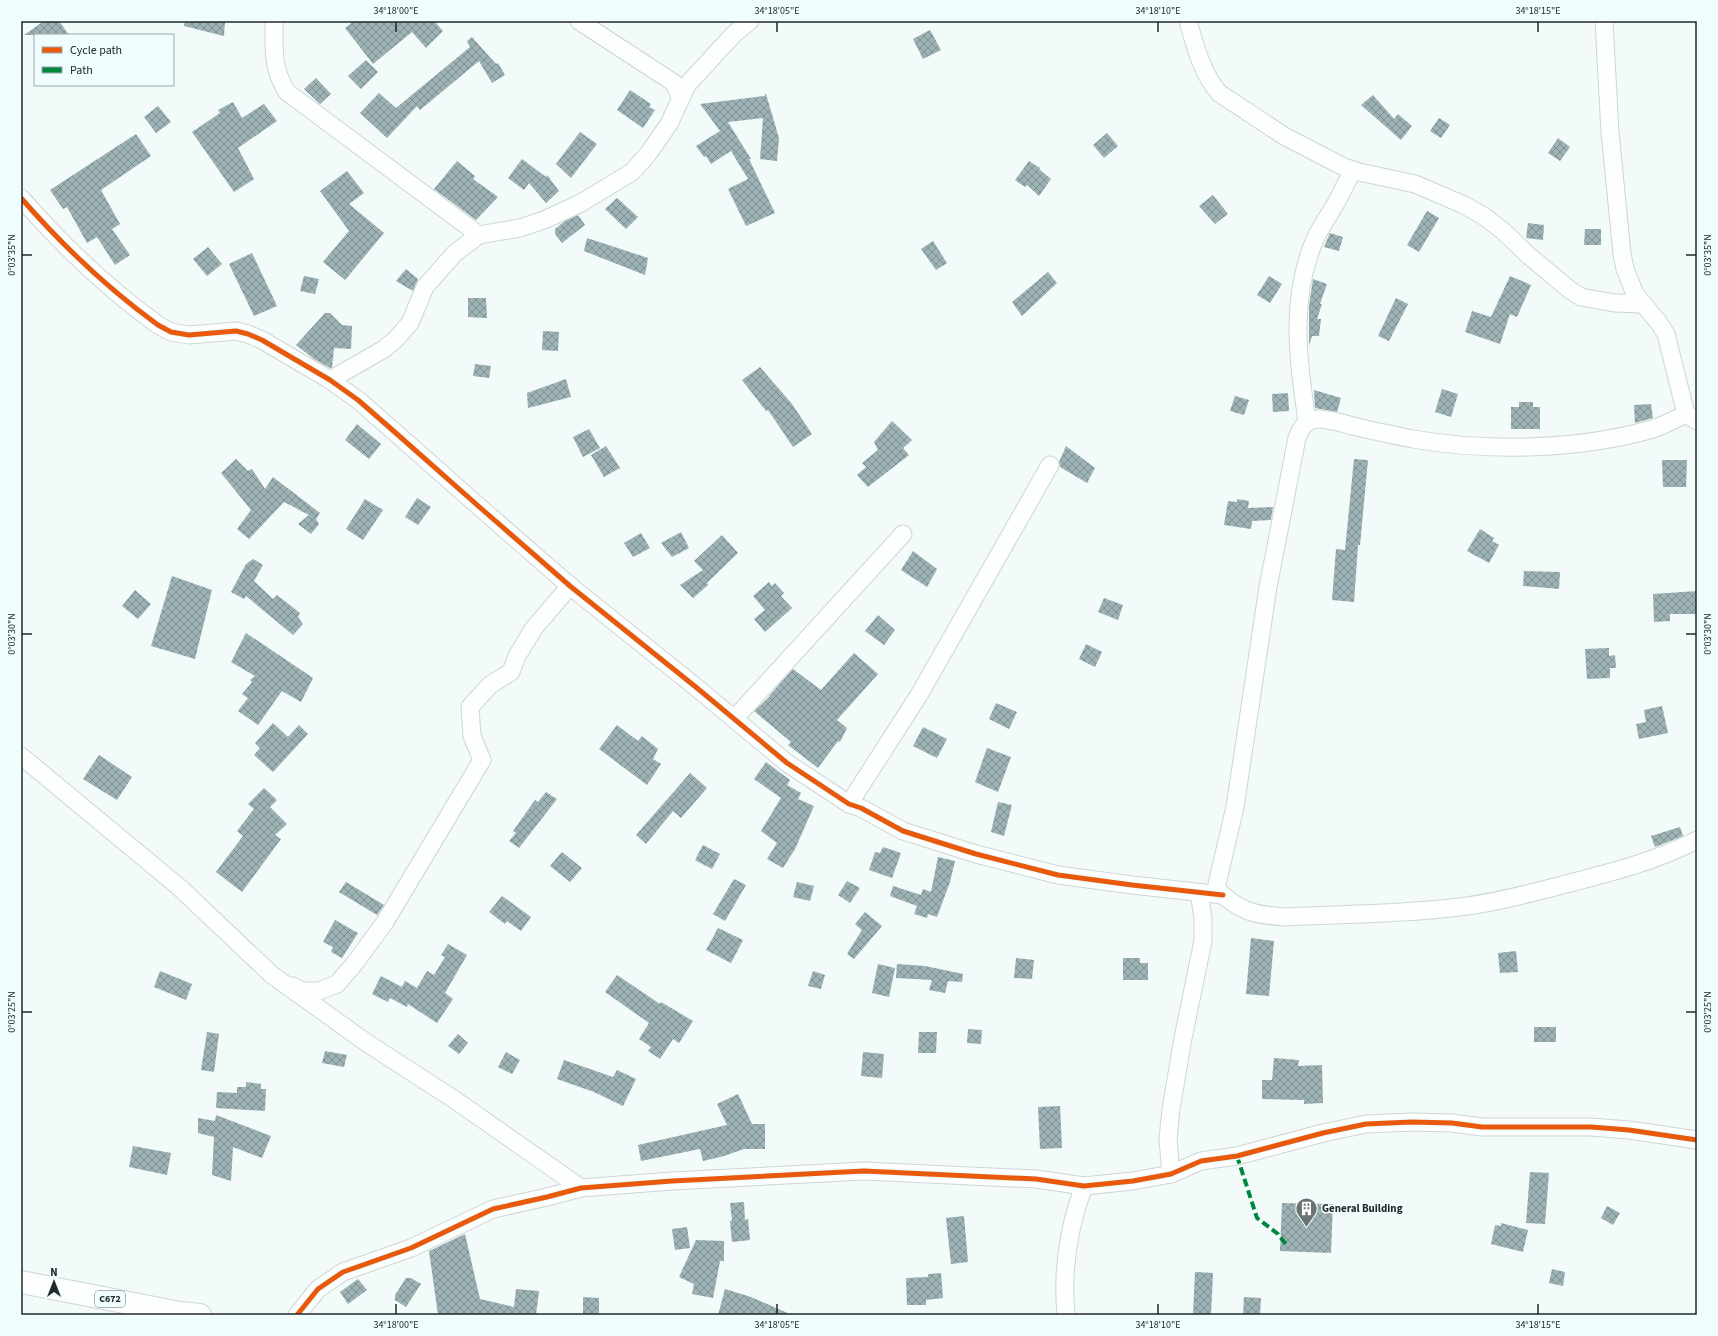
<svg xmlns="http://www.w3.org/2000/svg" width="1718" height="1336" font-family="'Source Sans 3',sans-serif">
	<defs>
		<pattern id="building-cross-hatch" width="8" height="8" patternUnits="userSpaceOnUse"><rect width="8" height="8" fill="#9cb2b4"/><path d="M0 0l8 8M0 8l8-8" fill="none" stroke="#7f9192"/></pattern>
	</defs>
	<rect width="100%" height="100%" fill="#f2fafa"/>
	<g fill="url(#building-cross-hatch)">
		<path d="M44,21H59L69,35H24Z"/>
		<path d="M185,21H225L224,36L184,26Z"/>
		<path d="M354,21H434L443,31L426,48L412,32L373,64L345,28Z"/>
		<path d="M930,30L941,50L923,59L913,39Z"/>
		<path d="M472,37L496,64L498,63L505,75L492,83L479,61L420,110L417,106L387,138L360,113L379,93L396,108L470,47L467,41Z"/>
		<path d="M366,60L378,72L361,89L348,76Z"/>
		<path d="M316,78L331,94L320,104L304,89Z"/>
		<path d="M630,90L651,104L649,107L655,110L643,128L617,110Z"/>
		<path d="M765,94H766L779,138L777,161L760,159L763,118L728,122L751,159H749L775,213L746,226L728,189L748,179L731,151L711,164L706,156L704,157L696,146L720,131L700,104L765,96Z"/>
		<path d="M1373,95L1394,119L1398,114L1412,126L1401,140L1361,105Z"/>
		<path d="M233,102L242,118L264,104L277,121L238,148L254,179L234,192L192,132L220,113L218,110Z"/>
		<path d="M158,106L171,122L156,133L144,117Z"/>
		<path d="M1439,118L1450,125L1441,138L1430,131Z"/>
		<path d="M580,132L597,144L571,178L556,164Z"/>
		<path d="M1107,133L1118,146L1104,158L1093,145Z"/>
		<path d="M136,134L151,156L101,190L120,224L112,229L130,255L115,265L97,237L87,243L67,207L63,209L50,190Z"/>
		<path d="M1558,138L1570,147L1560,161L1548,153Z"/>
		<path d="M522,159L546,177L547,175L559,191L546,203L529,183L524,190L508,178Z"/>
		<path d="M457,161L475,176L473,179L498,197L476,220L434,189Z"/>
		<path d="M1029,161L1040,168L1039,169L1051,179L1039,196L1027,185L1025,187L1015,180Z"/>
		<path d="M347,171L364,193L349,204L384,233L345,280L323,262L349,231L320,191Z"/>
		<path d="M1213,195L1228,214L1215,224L1199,206Z"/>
		<path d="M617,198L638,217L626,229L605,209Z"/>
		<path d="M1427,211L1439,218L1419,252L1407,245Z"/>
		<path d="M578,215L585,225L562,243L555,234V229L565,221Z"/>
		<path d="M1528,223L1544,225L1543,240L1526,238Z"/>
		<path d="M1585,229H1601V245H1584Z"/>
		<path d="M1330,233L1343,237L1339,251L1324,247Z"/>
		<path d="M587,238L648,258L645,275L584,251Z"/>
		<path d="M933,241L947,263L936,270L921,249Z"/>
		<path d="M208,247L222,264L207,276L193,259Z"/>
		<path d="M252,253L277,306L254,316L229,264Z"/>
		<path d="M406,269L418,279L413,291L396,281Z"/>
		<path d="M1048,272L1057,283L1022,316L1012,302Z"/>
		<path d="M304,276L319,279L315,294L300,291Z"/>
		<path d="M1269,276L1282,284L1270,303L1257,295Z"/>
		<path d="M1510,276L1531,285L1517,317L1510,314L1500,344L1465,332L1472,311L1491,317Z"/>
		<path d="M1313,279L1327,284L1320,304H1322L1317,319H1321L1319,336H1312L1309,346V306Z"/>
		<path d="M468,298H486L487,318L468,317Z"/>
		<path d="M1396,298L1408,304L1389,341L1378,336Z"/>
		<path d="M325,313H330L342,325L352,326L351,349L334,348L332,368H330L314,359L296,345Z"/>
		<path d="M543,331L559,332L558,351L542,350Z"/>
		<path d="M475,364L491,366L489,378L473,376Z"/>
		<path d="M760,367L792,404L812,434L793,447L768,410L766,411L742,380Z"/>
		<path d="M566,379L571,397L528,408L527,393Z"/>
		<path d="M1442,389L1458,394L1451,417L1435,412Z"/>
		<path d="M1314,390L1341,398L1337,412L1315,408Z"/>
		<path d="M1288,393L1289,411L1273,412L1272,394Z"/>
		<path d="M1235,396L1249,400L1244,415L1230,411Z"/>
		<path d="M1519,402H1533V407H1540V429H1511V407H1519Z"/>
		<path d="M1651,404L1653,418L1635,423L1634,405Z"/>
		<path d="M892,421L912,440L903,448L909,455L868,487L857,475L866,467L862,463L878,450L874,442Z"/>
		<path d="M357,424L381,444L369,459L345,440Z"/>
		<path d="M589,429L600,448L583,457L573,437Z"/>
		<path d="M606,446L620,468L604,477L591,455Z"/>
		<path d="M1066,446L1095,468L1087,483L1060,467L1059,462Z"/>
		<path d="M236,459L248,471L252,469L265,489L273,477L320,513L316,519L319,524L311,534L298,524L309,515L284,502L249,539L237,529L251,510L221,473Z"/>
		<path d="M1354,459L1368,460L1360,545H1358L1354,602L1332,600L1336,549L1345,550Z"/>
		<path d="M1662,460H1687L1686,487H1663Z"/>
		<path d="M417,498L431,507L418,525L405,517Z"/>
		<path d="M365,499L383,510L363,540L346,529Z"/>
		<path d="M1237,499L1249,501L1248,508L1273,507L1271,520L1252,521L1251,529L1224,525L1228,501L1237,502Z"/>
		<path d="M1480,529L1494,538L1492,541L1499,545L1489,563L1467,551Z"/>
		<path d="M681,532L689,548L672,557L661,543Z"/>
		<path d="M641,533L650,548L633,557L624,543Z"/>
		<path d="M722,535L738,553L707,583L708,585L693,598L680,585L703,570L694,561Z"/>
		<path d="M913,551L937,569L927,587L901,570Z"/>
		<path d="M253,559L263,565L254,581L273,599L277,595L300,613L298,617L303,624L293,635L246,596L244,599L231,592L246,564Z"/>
		<path d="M1524,571L1560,572L1559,589L1523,586Z"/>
		<path d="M172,576L212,590L195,659L151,646Z"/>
		<path d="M769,582L772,586L775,583L784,593L781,596L792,608L765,632L754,619L765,610L753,596Z"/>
		<path d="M135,590L151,604L138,619L122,606Z"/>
		<path d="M1697,591V614H1670V621L1654,622L1653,594Z"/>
		<path d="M1104,598L1123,605L1118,620L1098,612Z"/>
		<path d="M878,615L895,630L884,645L865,631Z"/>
		<path d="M246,633L313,678L301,702L282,691L258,725L238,711L248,698L242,694L252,682L250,680L255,676L231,662Z"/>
		<path d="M1086,644L1102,652L1095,667L1079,659Z"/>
		<path d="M1609,648V656L1615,655L1616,668H1610V678L1587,679L1585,649Z"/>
		<path d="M854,653L878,674L837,720L847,728L840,742L838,741L818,768L788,745L791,742L754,711L770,696H769L793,669L821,690Z"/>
		<path d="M996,703L1017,712L1009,729L989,719Z"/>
		<path d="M1662,706L1668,733L1639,739L1636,724L1646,722L1644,710Z"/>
		<path d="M273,723L288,737L299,725L308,734L273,772L254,755L260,748L255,743Z"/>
		<path d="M617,725L638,741L642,736L658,749L653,759L661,764L647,785L599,749Z"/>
		<path d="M923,727L947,739L937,758L913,746Z"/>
		<path d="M987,748L1011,757L998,792L975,782Z"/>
		<path d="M99,755L132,777L117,800L83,779Z"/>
		<path d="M766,762L790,780L787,785L801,793L798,799L814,806L795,849L783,868L767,859L777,843L761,831L781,798L754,779Z"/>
		<path d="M690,773L707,788L681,818L673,811L646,844L636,835Z"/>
		<path d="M264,788L277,800L270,807L287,824L275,835L281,839L242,892L216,872L243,836L237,831L254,809L248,804Z"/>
		<path d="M546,792L557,799L519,848L509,841L516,833L513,831L535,800L538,802Z"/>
		<path d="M998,802L1012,805L1004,836L991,832Z"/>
		<path d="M1680,827L1683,836L1655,847L1651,836Z"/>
		<path d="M703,845L720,854L712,869L695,860Z"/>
		<path d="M883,847L901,853L892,878L869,870L875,852L880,853Z"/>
		<path d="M562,852L582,868L570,882L550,866Z"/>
		<path d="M938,857L955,861L950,882L937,917L928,914L927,918L914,914L917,906L890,896L893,886L921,895L923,889L931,892Z"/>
		<path d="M734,879L746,885L725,921L713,914Z"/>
		<path d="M847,881L860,888L850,903L838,895Z"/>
		<path d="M346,882L384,905L377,915L339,892Z"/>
		<path d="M797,882L814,886L810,901L793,897Z"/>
		<path d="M502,896L531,917L521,931L507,921L505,924L489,912Z"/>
		<path d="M865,912L882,926L854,959L847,954L862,930L855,924Z"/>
		<path d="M335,920L358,933L342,958L331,952L333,947L323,942Z"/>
		<path d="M718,928L743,940L731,963L706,950Z"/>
		<path d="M1251,938L1274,941L1269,996L1246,994Z"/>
		<path d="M448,944L467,955L445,993L453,999L437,1023L408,1004L407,1007L390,998L388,1002L372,994L381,976L402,987L405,981L417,988L427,971L434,975L445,957L441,955Z"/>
		<path d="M1516,951L1518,972L1500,973L1498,953Z"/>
		<path d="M1016,958L1034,960L1032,979L1014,978Z"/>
		<path d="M1123,958H1140V963H1148V980H1123Z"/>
		<path d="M878,964L895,968L889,997L872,993Z"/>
		<path d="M897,964L925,966L963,974L962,982L948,981L945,993L929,990L932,980L896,978Z"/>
		<path d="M160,971L192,984L186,1000L154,987Z"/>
		<path d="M813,971L825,975L821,989L808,986Z"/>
		<path d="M617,975L660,1004L661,1002L693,1021L679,1043L673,1039L660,1059L648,1051L651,1047L639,1039L649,1023L605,992Z"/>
		<rect x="1534" y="1027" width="22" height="15"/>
		<path d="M968,1029L982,1030L981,1044L967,1043Z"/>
		<path d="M207,1032L219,1034L214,1072L201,1070Z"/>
		<path d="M919,1032H937L936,1053H918Z"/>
		<path d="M458,1034L468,1043L459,1054L448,1046Z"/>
		<path d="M325,1051L347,1055L344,1067L322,1063Z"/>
		<path d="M506,1052L520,1060L512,1074L498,1067Z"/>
		<path d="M863,1052L884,1054L882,1078L861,1076Z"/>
		<path d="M1274,1058L1299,1060L1298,1066L1322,1065L1323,1103L1304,1104V1100L1262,1099V1080H1272Z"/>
		<path d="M564,1060L613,1077L617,1070L636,1079L623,1106L594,1092L557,1079Z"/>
		<path d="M246,1082L261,1084V1089H266L265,1111L216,1108L217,1092L237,1093V1087H246Z"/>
		<path d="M738,1094L752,1124H765V1149H744L724,1156L703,1161L700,1149L641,1161L638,1145L727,1125L717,1104Z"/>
		<path d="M1060,1106L1062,1148L1040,1149L1038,1107Z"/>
		<path d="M216,1115L271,1136L262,1158L233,1147L231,1181L212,1175L214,1137L198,1133V1118L215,1121Z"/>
		<path d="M133,1146L171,1153L167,1175L129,1167Z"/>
		<path d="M1530,1172L1549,1173L1545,1224L1526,1223Z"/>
		<path d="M744,1202L745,1220L748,1219L750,1240L732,1242L730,1221H732L730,1203Z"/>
		<path d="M1282,1203L1333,1204L1331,1253L1280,1251Z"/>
		<path d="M1607,1206L1620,1213L1613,1225L1601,1218Z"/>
		<path d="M964,1216L968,1262L951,1264L946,1218Z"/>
		<path d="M1501,1223L1528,1230L1523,1252L1491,1244L1495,1225L1501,1226Z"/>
		<path d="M687,1227L690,1248L675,1250L672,1229Z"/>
		<path d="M465,1234L480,1299L514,1307L516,1289L539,1291L536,1315H438L429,1251Z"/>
		<path d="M696,1240L724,1241V1261H720L713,1298L692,1294L694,1284L679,1277Z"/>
		<path d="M1552,1269L1565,1272L1563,1286L1549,1283Z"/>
		<path d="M1195,1272L1213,1273L1211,1315H1193Z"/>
		<path d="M941,1273L943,1298L926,1300V1305H907L906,1278L928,1277V1274Z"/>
		<path d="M406,1278H411L421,1284L406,1307L395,1300V1295Z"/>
		<path d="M358,1279L367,1290L348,1304L340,1292Z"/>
		<path d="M725,1289L751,1297L792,1315H718Z"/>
		<path d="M583,1297L599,1298V1315H583Z"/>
		<path d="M1244,1297L1261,1298L1260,1315H1243Z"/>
	</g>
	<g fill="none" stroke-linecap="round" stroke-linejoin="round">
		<defs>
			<g id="minor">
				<path d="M274,21C274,48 272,69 287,92L479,235"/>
				<path d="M579,21L674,83L681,99"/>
				<path d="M1188,21C1195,46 1202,73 1219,93L1284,136L1344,167L1359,172L1415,184L1464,205L1485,217L1503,231L1528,255L1570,290L1581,297L1614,303L1643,304"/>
				<path d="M1604,21L1610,132L1622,254L1625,269L1635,294L1659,323L1666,334L1686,414L1697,421"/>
				<path d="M21,198C62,245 107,288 158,325L171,332L189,335L236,331L248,334L262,340L330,380L358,400L389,427L484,511L570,586L697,688L787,763L849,804L861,808L903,831L976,854L1058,875L1132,885L1223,895"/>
				<path d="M330,380L384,349L396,339L410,323L425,287L455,253L479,235L520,228L544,220L581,203L632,172L648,154L669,124L687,85L734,34L750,21"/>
				<path d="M1686,414C1676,419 1664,425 1653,429C1579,450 1488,452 1413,439C1393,435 1373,431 1353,426C1342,423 1329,419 1318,419C1306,420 1301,427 1297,438L1268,587L1235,807L1217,884V890C1241,912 1254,915 1286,917C1346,914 1407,914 1467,906C1504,901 1538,891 1574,882C1616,871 1658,860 1697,840"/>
				<path d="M1307,421C1298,359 1289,297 1316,237C1322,225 1330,214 1336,203C1342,192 1347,181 1353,170"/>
				<path d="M734,719L903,534"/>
				<path d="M21,756L179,887L272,975L367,1043L455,1100L581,1188"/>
				<path d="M849,804L919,695L1050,465"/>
				<path d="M293,986L302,991H319L337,984L355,963L385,922L482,760L472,736L470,707L490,685L511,672L517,656L534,628L570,586"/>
				<path d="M1171,1174L1168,1139L1171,1109L1183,1038L1203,941V918L1199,893"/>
				<path d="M297,1315L318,1289L343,1272L411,1248L493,1209L547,1197L581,1188L672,1181L864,1171L1036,1179L1084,1186L1133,1181L1171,1174L1201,1161L1237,1156L1323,1133L1366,1124L1412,1122L1452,1123L1482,1127H1591L1629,1130L1697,1140"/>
				<path d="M1066,1315C1062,1271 1068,1228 1084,1186"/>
			</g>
			<path id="major" d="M21,1282L180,1313L200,1315"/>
		</defs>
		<use href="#minor" stroke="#ced5d5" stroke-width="19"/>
		<use href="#major" stroke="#ced5d5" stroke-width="24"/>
		<use href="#minor" stroke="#fdfefe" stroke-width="17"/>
		<use href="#major" stroke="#fdfefe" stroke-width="22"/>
		<path stroke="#00873e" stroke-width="4" stroke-dasharray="8 4" stroke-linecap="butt" d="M1237,1156L1257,1218L1278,1234L1288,1247"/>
		<defs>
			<g id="cycleway">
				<path d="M21,198C62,245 107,288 158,325L171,332L189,335L236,331L248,334L262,340L330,380L358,400L389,427L484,511L570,586L697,688L787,763L849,804L861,808L903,831L976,854L1058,875L1132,885L1223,895"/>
				<path d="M297,1315L318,1289L343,1272L411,1248L493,1209L547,1197L581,1188L672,1181L864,1171L1036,1179L1084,1186L1133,1181L1171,1174L1201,1161L1237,1156L1323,1133L1366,1124L1412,1122L1452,1123L1482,1127H1591L1629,1130L1697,1140"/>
			</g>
		</defs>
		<use href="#cycleway" stroke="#effdfe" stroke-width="8"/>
		<use href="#cycleway" stroke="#e8590c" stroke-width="5"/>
	</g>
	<path fill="none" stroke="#212828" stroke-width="1.5" d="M396,22V32M777,22V32M1158,22V32M1538,22V32M22,255H32M1686,255H1696M22,634H32M1686,634H1696M22,1012H32M1686,1012H1696M396,1304V1314M777,1304V1314M1158,1304V1314M1538,1304V1314"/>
	<defs>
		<symbol id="building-pin" viewBox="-11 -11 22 30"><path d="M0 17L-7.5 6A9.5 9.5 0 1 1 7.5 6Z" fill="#6a7272" stroke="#effdfe"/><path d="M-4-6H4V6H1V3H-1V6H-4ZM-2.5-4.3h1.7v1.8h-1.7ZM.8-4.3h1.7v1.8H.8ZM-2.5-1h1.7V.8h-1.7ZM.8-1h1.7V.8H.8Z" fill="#fff"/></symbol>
	</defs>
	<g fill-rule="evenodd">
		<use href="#building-pin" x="1294" y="1196" width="25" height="34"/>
	</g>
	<g text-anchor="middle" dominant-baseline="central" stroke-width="3" stroke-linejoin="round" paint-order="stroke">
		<rect fill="#effdfe" stroke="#5f6868" stroke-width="1" x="95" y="1291" width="30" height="16" rx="3"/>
		<g font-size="10" font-weight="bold" fill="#212828">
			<text x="110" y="1299">C672</text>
		</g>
		<g font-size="11" font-weight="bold" fill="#212828" stroke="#effdfe" text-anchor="start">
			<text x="1322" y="1208">General Building</text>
		</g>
	</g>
	<rect width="1718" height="1336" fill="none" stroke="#effdfe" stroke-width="44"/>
	<rect x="34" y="34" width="140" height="52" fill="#effdfe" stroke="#9da8a8"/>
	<rect x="42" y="47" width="20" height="6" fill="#e8590c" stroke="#9da8a8"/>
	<text x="70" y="54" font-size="12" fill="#212828">Cycle path</text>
	<rect x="42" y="67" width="20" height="6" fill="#00873e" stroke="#9da8a8"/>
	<text x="70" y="74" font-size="12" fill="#212828">Path</text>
	<g transform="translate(54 1282)" stroke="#effdfe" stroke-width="3" paint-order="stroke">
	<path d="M0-3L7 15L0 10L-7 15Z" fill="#212828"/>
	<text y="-6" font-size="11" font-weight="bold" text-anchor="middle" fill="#212828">N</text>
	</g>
	<rect x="22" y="22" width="1674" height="1292" fill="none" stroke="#212828" stroke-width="1.5"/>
	<g font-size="10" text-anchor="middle" fill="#212828">
		<text x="396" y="14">34°18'00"E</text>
		<text x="777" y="14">34°18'05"E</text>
		<text x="1158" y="14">34°18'10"E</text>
		<text x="1538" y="14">34°18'15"E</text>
		<text transform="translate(11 255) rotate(-90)" y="4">0°03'35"N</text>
		<text transform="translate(1707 255) rotate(-90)" y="4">0°03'35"N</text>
		<text transform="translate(11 634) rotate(-90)" y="4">0°03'30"N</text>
		<text transform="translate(1707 634) rotate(-90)" y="4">0°03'30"N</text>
		<text transform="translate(11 1012) rotate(-90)" y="4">0°03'25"N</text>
		<text transform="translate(1707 1012) rotate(-90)" y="4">0°03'25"N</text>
		<text x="396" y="1328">34°18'00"E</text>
		<text x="777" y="1328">34°18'05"E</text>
		<text x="1158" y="1328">34°18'10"E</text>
		<text x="1538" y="1328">34°18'15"E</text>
	</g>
</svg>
